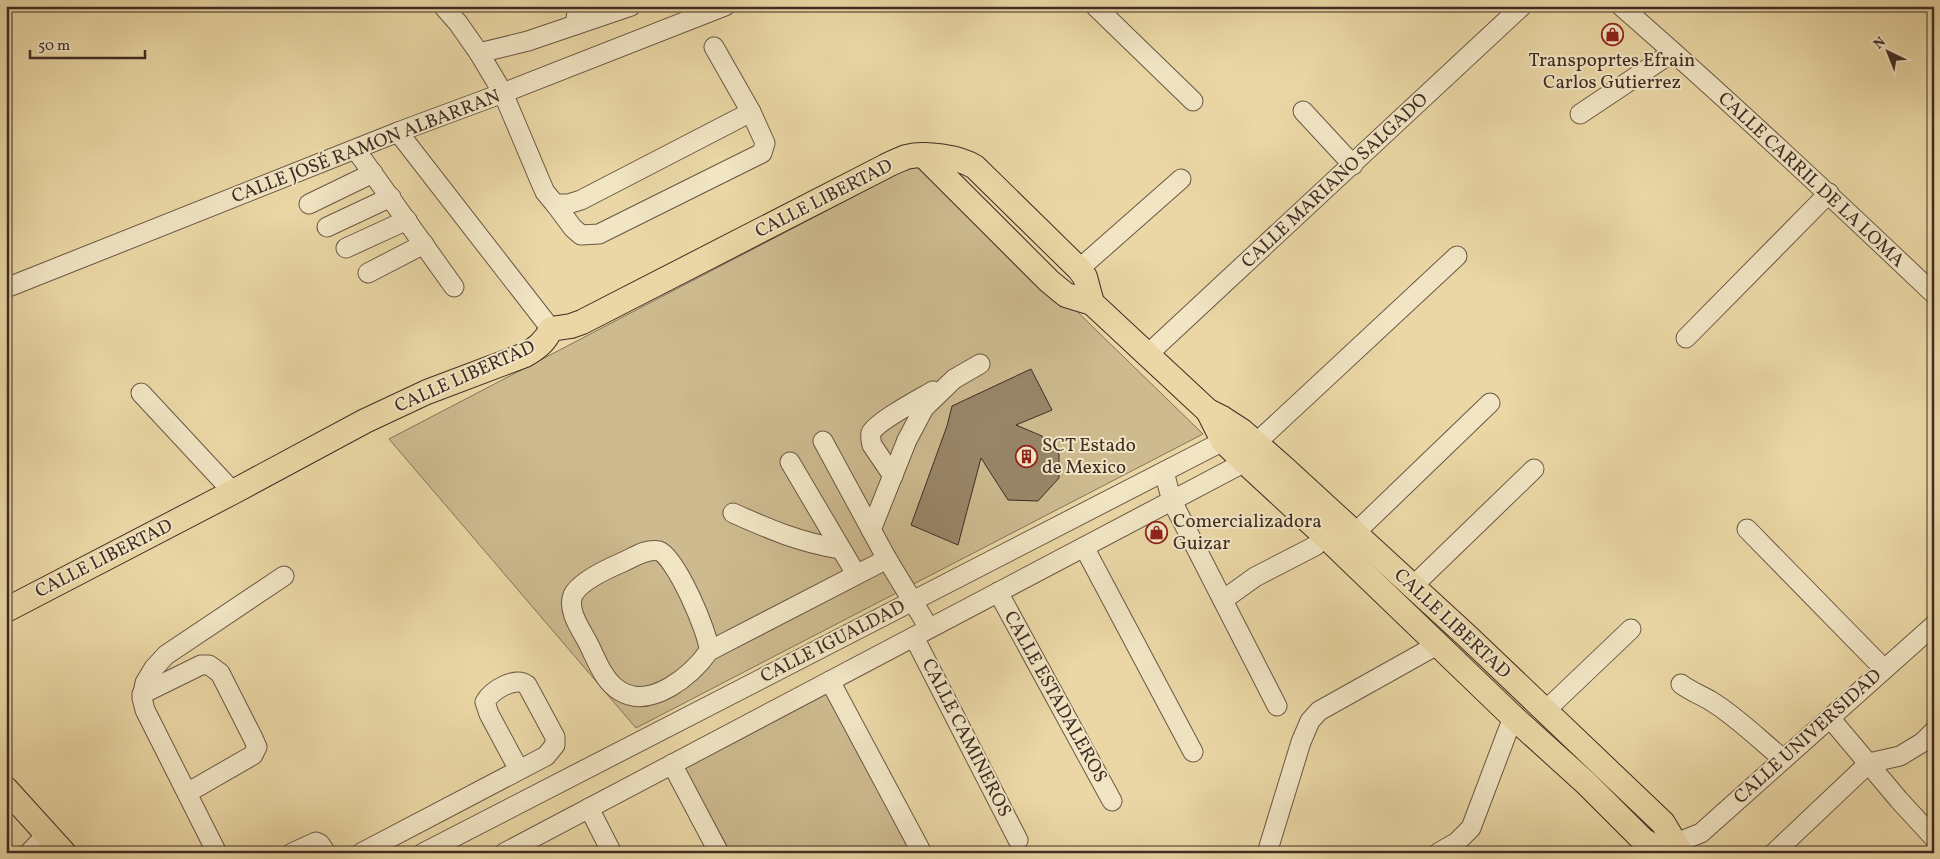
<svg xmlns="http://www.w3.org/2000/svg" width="1940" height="859" font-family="Vollkorn,serif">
	<rect width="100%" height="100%" fill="#ead7a5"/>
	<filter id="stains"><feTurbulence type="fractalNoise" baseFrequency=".004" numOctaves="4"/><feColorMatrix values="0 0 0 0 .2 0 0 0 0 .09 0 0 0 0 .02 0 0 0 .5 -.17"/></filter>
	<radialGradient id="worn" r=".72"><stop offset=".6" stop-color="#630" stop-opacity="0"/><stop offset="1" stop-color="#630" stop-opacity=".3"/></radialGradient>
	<g fill="#cdba8f" stroke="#86735a">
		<path d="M918,163L1058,293L1203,434L636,728L389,439Z"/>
		<path d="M828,682L912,853H731L679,760Z"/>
	</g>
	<path fill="#988568" stroke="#402c25" d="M1031,369L1052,410L1016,425L1042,436L1059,454V478L1038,501L1008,500L981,458L958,545L911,525L947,426L952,406Z"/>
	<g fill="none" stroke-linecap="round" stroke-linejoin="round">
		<defs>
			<g id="minor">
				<path d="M443,6L458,23L479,53L528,41L631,6"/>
				<path d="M1095,6L1193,101"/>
				<path d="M1621,6C1728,99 1831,196 1934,294"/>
				<path d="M575,25L578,6"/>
				<path d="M479,53L503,93L541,183L545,192L555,204H568L581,200L751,112"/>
				<path d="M1303,111L1353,165"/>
				<path d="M1580,114L1673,52"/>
				<path d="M398,132L551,329"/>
				<path d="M356,150L454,287"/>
				<path d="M309,204L373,173"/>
				<path d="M555,204L573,228L581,235L599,234L762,153L765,143L751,112L714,47"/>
				<path d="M327,227L391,197"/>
				<path d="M346,248L407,220"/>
				<path d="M1079,269L1181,179"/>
				<path d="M368,273L424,244"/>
				<path d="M6,288L398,132L503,93L725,6"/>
				<path d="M1686,338L1829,193"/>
				<path d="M1147,355L1522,6"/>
				<path d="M141,393L233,492"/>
				<path d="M823,441L887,559L929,628"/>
				<path d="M790,462L856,574"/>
				<path d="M1164,472L1172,501L1277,706"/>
				<path d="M893,476L872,445C871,441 870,437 871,433C876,422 921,398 933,391"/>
				<path d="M733,513C771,530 799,542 840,549"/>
				<path d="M1747,529L1884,669"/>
				<path d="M871,530L907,440L924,408L954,379L980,364"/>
				<path d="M1355,533L1490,403"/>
				<path d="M1084,547L1193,752"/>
				<path d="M1413,586L1534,469"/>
				<path d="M998,592L1112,801"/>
				<path d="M1223,600L1255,577L1315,546L1325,536"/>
				<path d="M914,637L1018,840"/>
				<path d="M709,651C709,633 675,556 659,551C647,548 634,557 623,562C609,568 580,581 573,595C567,610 580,628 587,641C596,658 603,681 620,691C651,710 692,675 709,651L887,559"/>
				<path d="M830,681L922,853"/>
				<path d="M1681,684C1690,691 1701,695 1711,701C1737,717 1760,740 1783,759"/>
				<path d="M142,694L201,665H209L220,673L253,738L257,747L253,755L187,793"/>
				<path d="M1545,711L1631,629"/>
				<path d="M1830,718L1899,800L1934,838"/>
				<path d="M672,764L719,853"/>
				<path d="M589,808L612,853"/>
				<path d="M1663,848L1701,833L1934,625"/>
				<path d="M29,853L47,834"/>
				<path d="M217,853L145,710L142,698L145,683L154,668L166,655L284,576"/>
				<path d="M292,853L316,842L320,844L326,853"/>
				<path d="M361,853L546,756L555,745V737L527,685C515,676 492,690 485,702L489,714L519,770"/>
				<path d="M423,853L1235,435"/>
				<path d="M504,853L1245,462L1256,443L1457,256"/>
				<path d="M1267,853L1301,742L1310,721L1319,711L1437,645"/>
				<path d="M1438,853L1457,842L1471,828L1513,717"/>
				<path d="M1774,853L1869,763L1900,756L1923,742L1934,731"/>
			</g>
			<g id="major">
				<path d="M923,155L1049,281L1066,295L1092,303L1208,411L1222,418L1242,431L1284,468L1467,636L1663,823L1681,853"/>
				<path d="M1208,411L1223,441L1245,462L1325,536L1513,717L1586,783L1643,840L1665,853"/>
				<path d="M6,610L233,492L365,421L427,392L525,355C537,348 545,342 551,329L571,326L582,322L884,167C891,163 899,160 906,157C925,152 959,157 975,167L1079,269L1085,277L1092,303"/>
				<path d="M6,789L64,853"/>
			</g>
		</defs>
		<use href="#minor" stroke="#6a5745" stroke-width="21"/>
		<use href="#major" stroke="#402c25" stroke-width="26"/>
		<use href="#minor" stroke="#f1e5c4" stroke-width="19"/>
		<use href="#major" stroke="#ead7a5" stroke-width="24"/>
	</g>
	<defs>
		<symbol id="shop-ring" viewBox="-11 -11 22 22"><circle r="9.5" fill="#f1e5c4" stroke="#8f2418" stroke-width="1.5"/><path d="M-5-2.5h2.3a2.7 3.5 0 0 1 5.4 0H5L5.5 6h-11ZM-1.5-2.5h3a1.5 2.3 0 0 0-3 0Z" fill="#8f2418"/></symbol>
		<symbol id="building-ring" viewBox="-11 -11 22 22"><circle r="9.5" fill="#f1e5c4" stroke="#8f2418" stroke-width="1.5"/><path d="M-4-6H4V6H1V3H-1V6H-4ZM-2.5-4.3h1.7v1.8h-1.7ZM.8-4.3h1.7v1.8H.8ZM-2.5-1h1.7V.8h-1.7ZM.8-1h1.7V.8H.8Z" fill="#8f2418"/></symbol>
	</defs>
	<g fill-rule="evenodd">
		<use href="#shop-ring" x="1600" y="22" width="25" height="25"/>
		<use href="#building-ring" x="1014" y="444" width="25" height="25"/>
		<use href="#shop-ring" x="1144" y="520" width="25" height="25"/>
	</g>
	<g text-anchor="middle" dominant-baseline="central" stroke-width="4" stroke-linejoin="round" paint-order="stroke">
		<g font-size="19" fill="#402c25" stroke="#f1e5c4" text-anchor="start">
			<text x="1612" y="61" text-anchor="middle">Transpoprtes Efrain<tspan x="1612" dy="22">Carlos Gutierrez</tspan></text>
			<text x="1042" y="446">SCT Estado<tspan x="1042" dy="22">de Mexico</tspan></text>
			<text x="1173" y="522">Comercializadora<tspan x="1173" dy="22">Guizar</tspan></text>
		</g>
		<g font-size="19" fill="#402c25" stroke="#f1e5c4">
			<text transform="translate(366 147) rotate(-21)">CALLE JOSÉ RAMON ALBARRAN</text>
			<text transform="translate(1811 180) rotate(43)">CALLE CARRIL DE LA LOMA</text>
			<text transform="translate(1335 181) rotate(-43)">CALLE MARIANO SALGADO</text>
			<text transform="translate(824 199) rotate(-27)">CALLE LIBERTAD</text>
			<text transform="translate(465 377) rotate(-24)">CALLE LIBERTAD</text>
			<text transform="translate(104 559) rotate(-27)">CALLE LIBERTAD</text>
			<text transform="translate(1452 624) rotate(43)">CALLE LIBERTAD</text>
			<text transform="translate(833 642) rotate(-27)">CALLE IGUALDAD</text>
			<text transform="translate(1055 697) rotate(61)">CALLE ESTADALEROS</text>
			<text transform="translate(1808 737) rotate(-42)">CALLE UNIVERSIDAD</text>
			<text transform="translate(966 738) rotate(63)">CALLE CAMINEROS</text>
		</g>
	</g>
	<rect width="1940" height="859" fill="none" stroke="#ead7a5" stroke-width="25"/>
	<rect x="8" y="8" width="1925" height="844" fill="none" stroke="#402c25" stroke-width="2.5"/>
	<rect x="12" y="12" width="1915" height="834" fill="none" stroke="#402c25"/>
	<g transform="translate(1888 52) rotate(317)" stroke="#f1e5c4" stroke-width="4" paint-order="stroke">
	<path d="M0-4L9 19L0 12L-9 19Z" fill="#402c25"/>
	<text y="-8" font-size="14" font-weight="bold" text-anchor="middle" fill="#402c25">N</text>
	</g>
	<path d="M30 50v8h115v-8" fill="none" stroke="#402c25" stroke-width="2.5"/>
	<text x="38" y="50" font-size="15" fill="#402c25" stroke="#f1e5c4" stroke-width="4" paint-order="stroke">50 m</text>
	<rect width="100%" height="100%" filter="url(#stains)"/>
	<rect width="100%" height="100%" fill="url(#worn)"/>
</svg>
